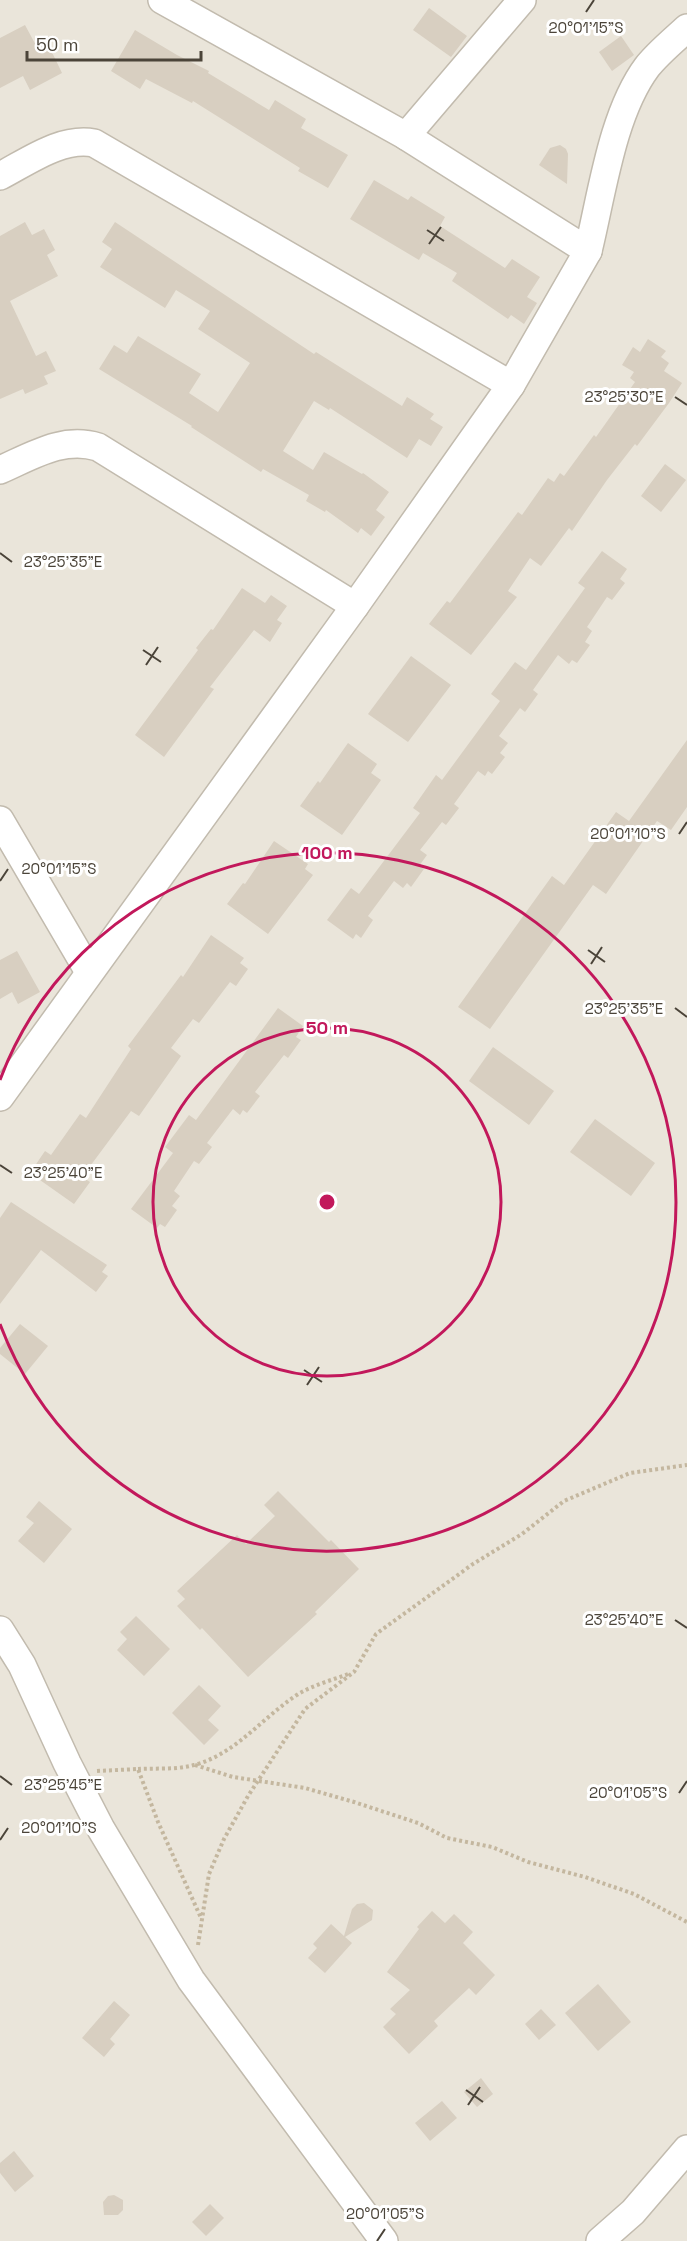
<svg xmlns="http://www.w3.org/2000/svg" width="687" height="2241" font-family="'Space Grotesk',sans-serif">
	<rect width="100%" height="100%" fill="#f6f3ec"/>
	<rect fill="#eae5da" x="0" y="0" width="687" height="2241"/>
	<g fill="#d8cfc1">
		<path d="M429,8L467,36L451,57L413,30Z"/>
		<path d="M25,25L39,51L49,46L62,73L30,90L23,76L0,88V38Z"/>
		<path d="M135,30L177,55L209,71L208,73L269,110L275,100L306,119L301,128L348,155L328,188L298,171L300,168L193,101L192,103L146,79L140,89L111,71Z"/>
		<path d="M621,36L634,55L612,71L599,52Z"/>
		<path d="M560,145L566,149L568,154L567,184L539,165L550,148Z"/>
		<path d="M374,180L408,200L411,196L445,217L440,226L505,268L512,259L540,277L527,297L537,303L524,324L511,315L508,319L452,281L457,273L423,253L419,260L350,219Z"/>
		<path d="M25,222L32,235L44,229L55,250L47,255L58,276L10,301L36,356L46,351L56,371L44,376L48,384L25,394L23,389L0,399V236Z"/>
		<path d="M115,222L314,354L316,352L402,406L407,397L434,414L430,419L443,427L431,446L419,439L407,458L330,408L329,410L314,401L283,451L313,470L324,452L362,474L363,473L389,492L376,510L385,517L371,536L361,528L358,533L326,510L325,512L306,501L309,495L263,469L261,472L191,427L192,426L99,369L114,345L127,353L138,336L201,374L189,393L218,412L250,363L198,329L210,311L176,290L165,308L100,267L112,249L102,242Z"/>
		<path d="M648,339L666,351L661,357L669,363L664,371L682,383L669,403L637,446L635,444L607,480L572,531L569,528L541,566L530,558L508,591L517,597L471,655L429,624L447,601L450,603L518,512L522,515L548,478L554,482L560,473L564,476L594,435L596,437L635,382L630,378L634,372L622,365L633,347L640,352Z"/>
		<path d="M665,464L686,480L661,512L641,496Z"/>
		<path d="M602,551L627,569L620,579L625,583L612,600L607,597L587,627L592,631L585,642L590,645L577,663L572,660L569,664L558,655L533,690L538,694L525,712L520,708L499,736L508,743L500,753L505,757L492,774L488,771L485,776L478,771L454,804L459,808L446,825L442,822L420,850L427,855L419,866L424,869L411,887L407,883L403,888L394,881L368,916L373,920L361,938L356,934L353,939L327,920L351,888L359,894L420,813L413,808L436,775L442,780L500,701L491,694L515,662L526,670L585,588L578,583Z"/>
		<path d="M242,588L265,603L271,595L287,606L277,620L282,623L270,642L254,630L210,687L214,689L164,757L135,735L198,650L196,648L211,629L213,630Z"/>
		<path d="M411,656L451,685L408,742L368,714Z"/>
		<path d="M687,740V807L671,830L657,821L606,894L593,885L490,1029L458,1007L552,876L564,885L616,812L629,821Z"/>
		<path d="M348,743L377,764L371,773L381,780L342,835L300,806L318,781L320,783Z"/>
		<path d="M274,841L308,864L305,869L313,875L268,934L227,904L243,883L245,884Z"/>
		<path d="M211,935L244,958L240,963L248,969L236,986L230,982L199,1023L193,1019L171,1048L181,1056L139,1116L131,1111L82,1177L90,1182L74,1204L30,1173L45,1151L51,1155L80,1114L86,1118L131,1049L128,1046L181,975L183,977Z"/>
		<path d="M17,951L40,992L18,1004L12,992L0,999V960Z"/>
		<path d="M278,1008L303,1026L296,1037L301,1040L288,1058L284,1055L255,1092L260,1096L247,1113L243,1110L240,1115L233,1109L207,1143L212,1147L199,1164L194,1161L174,1191L180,1196L172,1206L177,1210L165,1227L160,1224L157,1228L131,1209L173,1153L165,1147L189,1115L196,1120Z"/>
		<path d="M493,1047L554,1091L529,1125L469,1081Z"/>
		<path d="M595,1119L655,1163L631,1196L570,1152Z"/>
		<path d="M11,1202L107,1265L102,1272L108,1276L96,1292L41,1250L0,1304V1218Z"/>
		<path d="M20,1324L48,1346L25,1374L0,1354V1348Z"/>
		<path d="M278,1491L329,1542L331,1540L359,1569L315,1612L317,1614L248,1677L202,1628L200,1630L177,1606L185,1599L177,1591L237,1535L246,1544L275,1516L264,1505Z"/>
		<path d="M39,1501L72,1529L44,1563L18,1541L34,1523L26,1517Z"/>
		<path d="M136,1616L170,1649L144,1676L117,1650L127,1639L120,1632Z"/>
		<path d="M199,1685L221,1706L208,1720L219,1730L204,1745L172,1713Z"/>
		<path d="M364,1903L373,1910L372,1920L345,1937L352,1943L325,1973L308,1958L317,1948L313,1944L331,1924L344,1936L352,1909L357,1904Z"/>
		<path d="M432,1911L445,1923L454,1914L473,1932L463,1943L495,1975L476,1995L469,1988L434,2021L438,2026L409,2054L383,2027L396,2014L390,2009L410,1990L387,1972L419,1929L417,1927Z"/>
		<path d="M598,1984L631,2022L598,2051L565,2013Z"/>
		<path d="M114,2001L130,2015L110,2039L115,2044L104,2057L82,2038Z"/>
		<path d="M541,2009L556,2025L539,2040L525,2024Z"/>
		<path d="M481,2078L493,2094L477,2107L464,2092Z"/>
		<path d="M442,2101L457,2118L430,2141L415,2123Z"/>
		<path d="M14,2151L34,2176L15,2192L0,2173V2163Z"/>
		<path d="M114,2195L123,2200V2210L118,2215H104L103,2202L108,2196Z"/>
		<path d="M210,2204L224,2218L206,2236L192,2222Z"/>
	</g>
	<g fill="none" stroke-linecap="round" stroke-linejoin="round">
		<defs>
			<g id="street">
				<path d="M406,136L522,0"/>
				<path d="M0,176C29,161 61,137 94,143L511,385"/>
				<path d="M588,251C602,194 612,114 647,67C658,53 674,40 687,28"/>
				<path d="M0,470C32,456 63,436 98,447L355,606"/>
				<path d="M0,820L89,972"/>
				<path d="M0,1097L355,606L511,385L588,251L406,136L162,0"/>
				<path d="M0,1630L22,1665L67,1763L101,1829L191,1980L384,2241"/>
				<path d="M600,2241L633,2212L687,2149"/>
			</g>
		</defs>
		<use href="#street" stroke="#c2bbae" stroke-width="30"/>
		<g stroke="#c4b79f" stroke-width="4" stroke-dasharray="3 3" stroke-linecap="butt">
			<path d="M195,1765L233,1777L305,1788L354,1802L418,1823L447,1838L492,1847L528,1862L585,1877L634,1894L687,1922"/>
			<path d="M138,1769C156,1768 176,1770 194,1765C237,1754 263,1716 300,1693C314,1685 332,1680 348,1674"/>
			<path d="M97,1771L138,1769L158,1822L201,1918"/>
			<path d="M198,1945L209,1874L224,1839L248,1796L305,1709L354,1672L376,1634L473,1564L522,1534L564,1501L630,1473L687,1465"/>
		</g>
		<use href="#street" stroke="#fff" stroke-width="27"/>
	</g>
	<path fill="none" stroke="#4b4439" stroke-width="2" d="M586,12L594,0M427,230L444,241M429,244L441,227M675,397L687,405M0,553L12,562M143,650L161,662M146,665L158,647M679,834L687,822M0,881L8,869M588,950L605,962M591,964L602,947M675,1008L687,1017M0,1165L12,1173M304,1370L322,1382M307,1385L319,1367M675,1620L687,1628M0,1776L12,1785M679,1793L687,1781M0,1840L8,1828M466,2090L483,2102M468,2105L480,2087M377,2241L385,2229"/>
	<g fill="none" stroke="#c2185b" stroke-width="3">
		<circle cx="327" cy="1202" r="174"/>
		<path d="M0 1080A349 349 0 1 1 0 1324"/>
	</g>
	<g font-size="15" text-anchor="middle" fill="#4b4439" stroke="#fff" stroke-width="6" stroke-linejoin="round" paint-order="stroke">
		<text x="586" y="33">20°01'15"S</text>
		<text x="624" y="402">23°25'30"E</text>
		<text x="63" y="567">23°25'35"E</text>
		<text x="628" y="839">20°01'10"S</text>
		<text x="59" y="874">20°01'15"S</text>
		<text x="624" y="1014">23°25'35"E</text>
		<text x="63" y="1178">23°25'40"E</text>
		<text x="624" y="1625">23°25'40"E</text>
		<text x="63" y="1790">23°25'45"E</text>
		<text x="628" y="1798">20°01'05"S</text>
		<text x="59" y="1833">20°01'10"S</text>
		<text x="385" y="2219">20°01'05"S</text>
	</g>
	<circle cx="327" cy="1202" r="9" fill="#c2185b" stroke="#fff" stroke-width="3"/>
	<g font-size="18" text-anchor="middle" font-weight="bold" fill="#c2185b" stroke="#fff" stroke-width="6" stroke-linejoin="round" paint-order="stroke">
		<text x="327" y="859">100 m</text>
		<text x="327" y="1034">50 m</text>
	</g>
	<path d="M27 51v9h174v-9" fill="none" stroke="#4b4439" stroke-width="3"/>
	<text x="36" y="51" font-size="18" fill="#4b4439" stroke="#ffffff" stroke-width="4.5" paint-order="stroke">50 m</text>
</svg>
